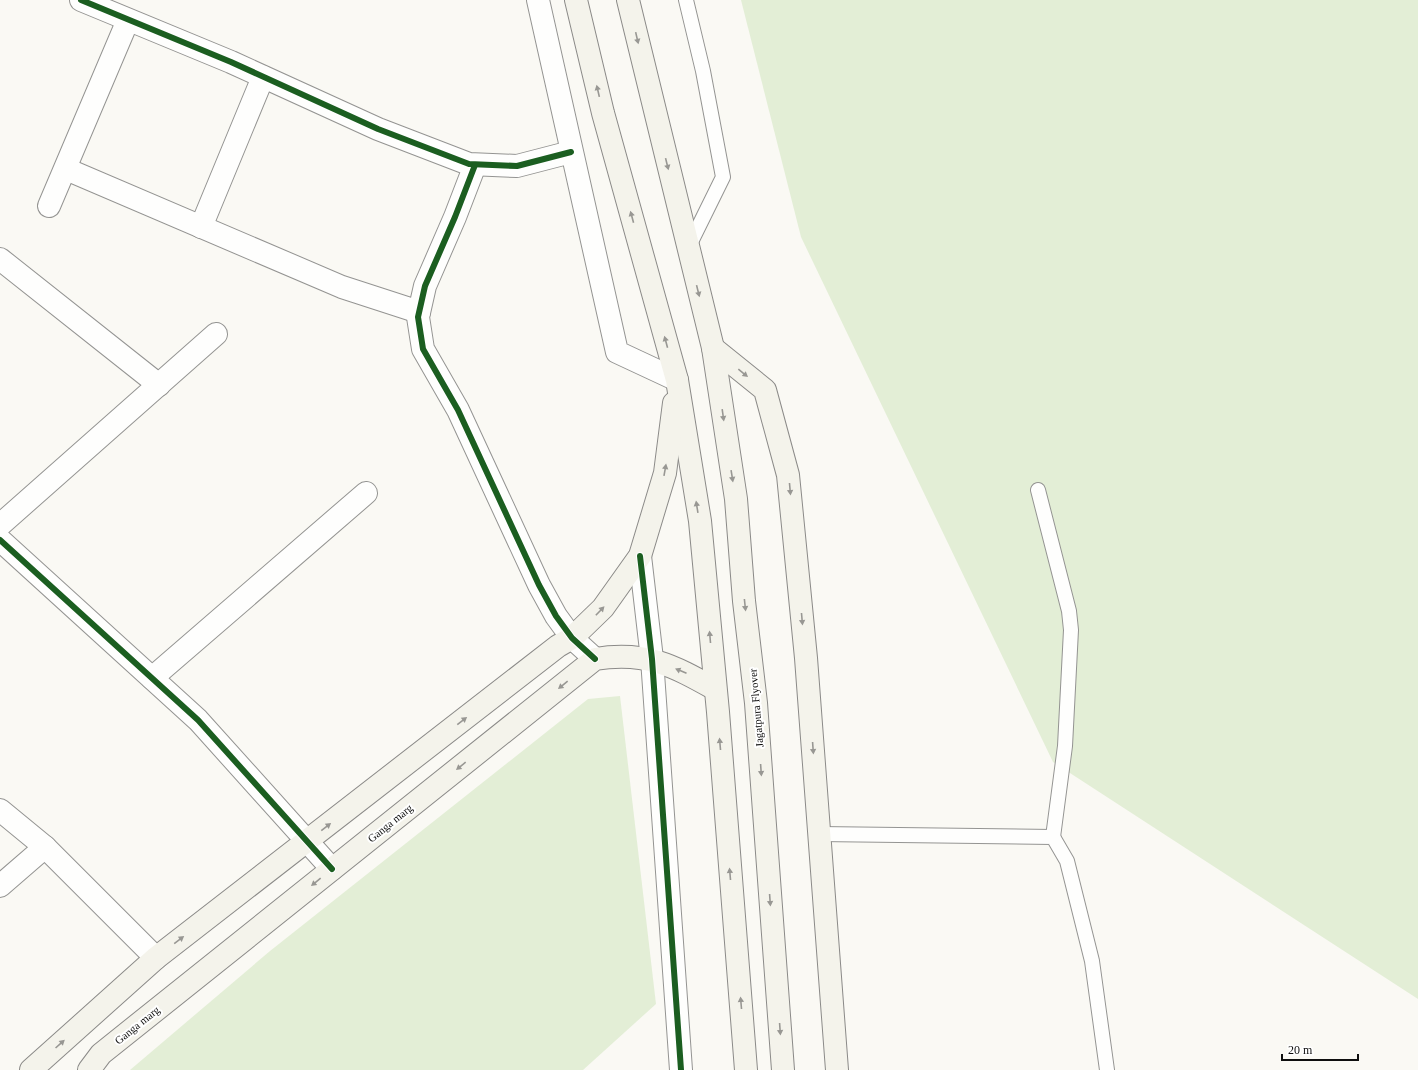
<svg xmlns="http://www.w3.org/2000/svg" width="1418" height="1070" font-family="Georgia,serif">
	<rect width="100%" height="100%" fill="#faf9f4"/>
	<g fill="#e3eed6">
		<path d="M741,0H1418V999L1053,762L801,237Z"/>
		<path d="M620,696L656,1004L583,1070H130L270,951L588,699Z"/>
	</g>
	<g fill="none" stroke-linecap="round" stroke-linejoin="round">
		<defs>
			<g id="service">
				<path d="M686,0L703,71L723,177L688,248"/>
				<path d="M1038,490L1069,611L1071,630L1065,746L1053,837"/>
				<path d="M819,834L1053,837L1067,861L1092,961L1107,1070"/>
			</g>
			<g id="minor">
				<path d="M81,0L231,62L378,129L469,164L517,166L571,152"/>
				<path d="M475,165L455,217L425,286L418,317L423,349L458,410L539,585L556,616L572,638L595,659"/>
				<path d="M66,169L342,287L419,312"/>
				<path d="M49,206L128,20"/>
				<path d="M201,227L263,77"/>
				<path d="M0,259L159,385"/>
				<path d="M0,525L216,334"/>
				<path d="M0,540L198,720L332,869"/>
				<path d="M152,678L366,493"/>
				<path d="M0,810L45,847L0,886"/>
				<path d="M45,847L156,958"/>
			</g>
			<g id="tertiary">
				<path d="M538,0L617,352L677,380"/>
				<path d="M640,556L652,659L681,1070"/>
			</g>
			<g id="secondary">
				<path d="M576,0L603,113L677,380L700,521L718,712L746,1070"/>
				<path d="M628,0L713,348L736,499L744,601L756,703L783,1070"/>
				<path d="M713,348L765,390L788,475L806,658L837,1070"/>
				<path d="M31,1070L156,958L558,646L572,638L603,608L640,556L665,473L674,403"/>
				<path d="M89,1070L101,1054L595,659C646,651 672,665 715,689"/>
			</g>
		</defs>
		<use href="#service" stroke="#949492" stroke-width="16"/>
		<use href="#minor" stroke="#949492" stroke-width="24"/>
		<use href="#tertiary" stroke="#949492" stroke-width="24"/>
		<use href="#secondary" stroke="#8b8a88" stroke-width="24"/>
		<use href="#service" stroke="#fefefd" stroke-width="14"/>
		<use href="#minor" stroke="#fefefd" stroke-width="22"/>
		<use href="#tertiary" stroke="#fefefd" stroke-width="22"/>
		<use href="#secondary" stroke="#f4f3eb" stroke-width="22"/>
		<defs>
			<g id="cycleway">
				<path d="M81,0L231,62L378,129L469,164L517,166L571,152"/>
				<path d="M475,165L455,217L425,286L418,317L423,349L458,410L539,585L556,616L572,638L595,659"/>
				<path d="M0,540L198,720L332,869"/>
				<path d="M640,556L652,659L681,1070"/>
			</g>
		</defs>
		<use href="#cycleway" stroke="#fff" stroke-width="8"/>
		<use href="#cycleway" stroke="#1b5e20" stroke-width="6"/>
	</g>
	<defs><path id="oneway-solid" d="M-6-.8H1V-3.2L6.5 0L1 3.2V.8H-6Z"/></defs>
	<g fill="#989793">
		<use href="#oneway-solid" transform="translate(637 38) rotate(77)"/>
		<use href="#oneway-solid" transform="translate(598 91) rotate(-103)"/>
		<use href="#oneway-solid" transform="translate(667 164) rotate(76)"/>
		<use href="#oneway-solid" transform="translate(632 217) rotate(-105)"/>
		<use href="#oneway-solid" transform="translate(698 291) rotate(76)"/>
		<use href="#oneway-solid" transform="translate(666 342) rotate(-105)"/>
		<use href="#oneway-solid" transform="translate(743 373) rotate(39)"/>
		<use href="#oneway-solid" transform="translate(723 415) rotate(82)"/>
		<use href="#oneway-solid" transform="translate(665 470) rotate(-80)"/>
		<use href="#oneway-solid" transform="translate(732 476) rotate(81)"/>
		<use href="#oneway-solid" transform="translate(790 489) rotate(85)"/>
		<use href="#oneway-solid" transform="translate(697 507) rotate(-99)"/>
		<use href="#oneway-solid" transform="translate(745 605) rotate(84)"/>
		<use href="#oneway-solid" transform="translate(600 611) rotate(-46)"/>
		<use href="#oneway-solid" transform="translate(802 619) rotate(85)"/>
		<use href="#oneway-solid" transform="translate(710 637) rotate(-95)"/>
		<use href="#oneway-solid" transform="translate(681 671) rotate(-157)"/>
		<use href="#oneway-solid" transform="translate(563 685) rotate(141)"/>
		<use href="#oneway-solid" transform="translate(462 721) rotate(-38)"/>
		<use href="#oneway-solid" transform="translate(720 744) rotate(-95)"/>
		<use href="#oneway-solid" transform="translate(813 748) rotate(86)"/>
		<use href="#oneway-solid" transform="translate(461 766) rotate(141)"/>
		<use href="#oneway-solid" transform="translate(761 770) rotate(86)"/>
		<use href="#oneway-solid" transform="translate(326 827) rotate(-38)"/>
		<use href="#oneway-solid" transform="translate(730 874) rotate(-95)"/>
		<use href="#oneway-solid" transform="translate(316 882) rotate(141)"/>
		<use href="#oneway-solid" transform="translate(770 900) rotate(86)"/>
		<use href="#oneway-solid" transform="translate(179 940) rotate(-37)"/>
		<use href="#oneway-solid" transform="translate(741 1003) rotate(-95)"/>
		<use href="#oneway-solid" transform="translate(780 1029) rotate(86)"/>
		<use href="#oneway-solid" transform="translate(60 1044) rotate(-42)"/>
	</g>
	<g text-anchor="middle" dominant-baseline="central" stroke-width="4" stroke-linejoin="round" paint-order="stroke">
		<g font-size="11" fill="#0e0e0e" stroke="#fff">
			<text transform="translate(756 708) rotate(-95)">Jagatpura Flyover</text>
			<text transform="translate(390 823) rotate(-39)">Ganga marg</text>
			<text transform="translate(137 1025) rotate(-39)">Ganga marg</text>
		</g>
	</g>
	<path d="M1282 1054v6h76v-6" fill="none" stroke="#0e0e0e" stroke-width="2"/>
	<text x="1288" y="1054" font-size="12" fill="#0e0e0e" stroke="#ffffff" stroke-width="3" paint-order="stroke">20 m</text>
</svg>
